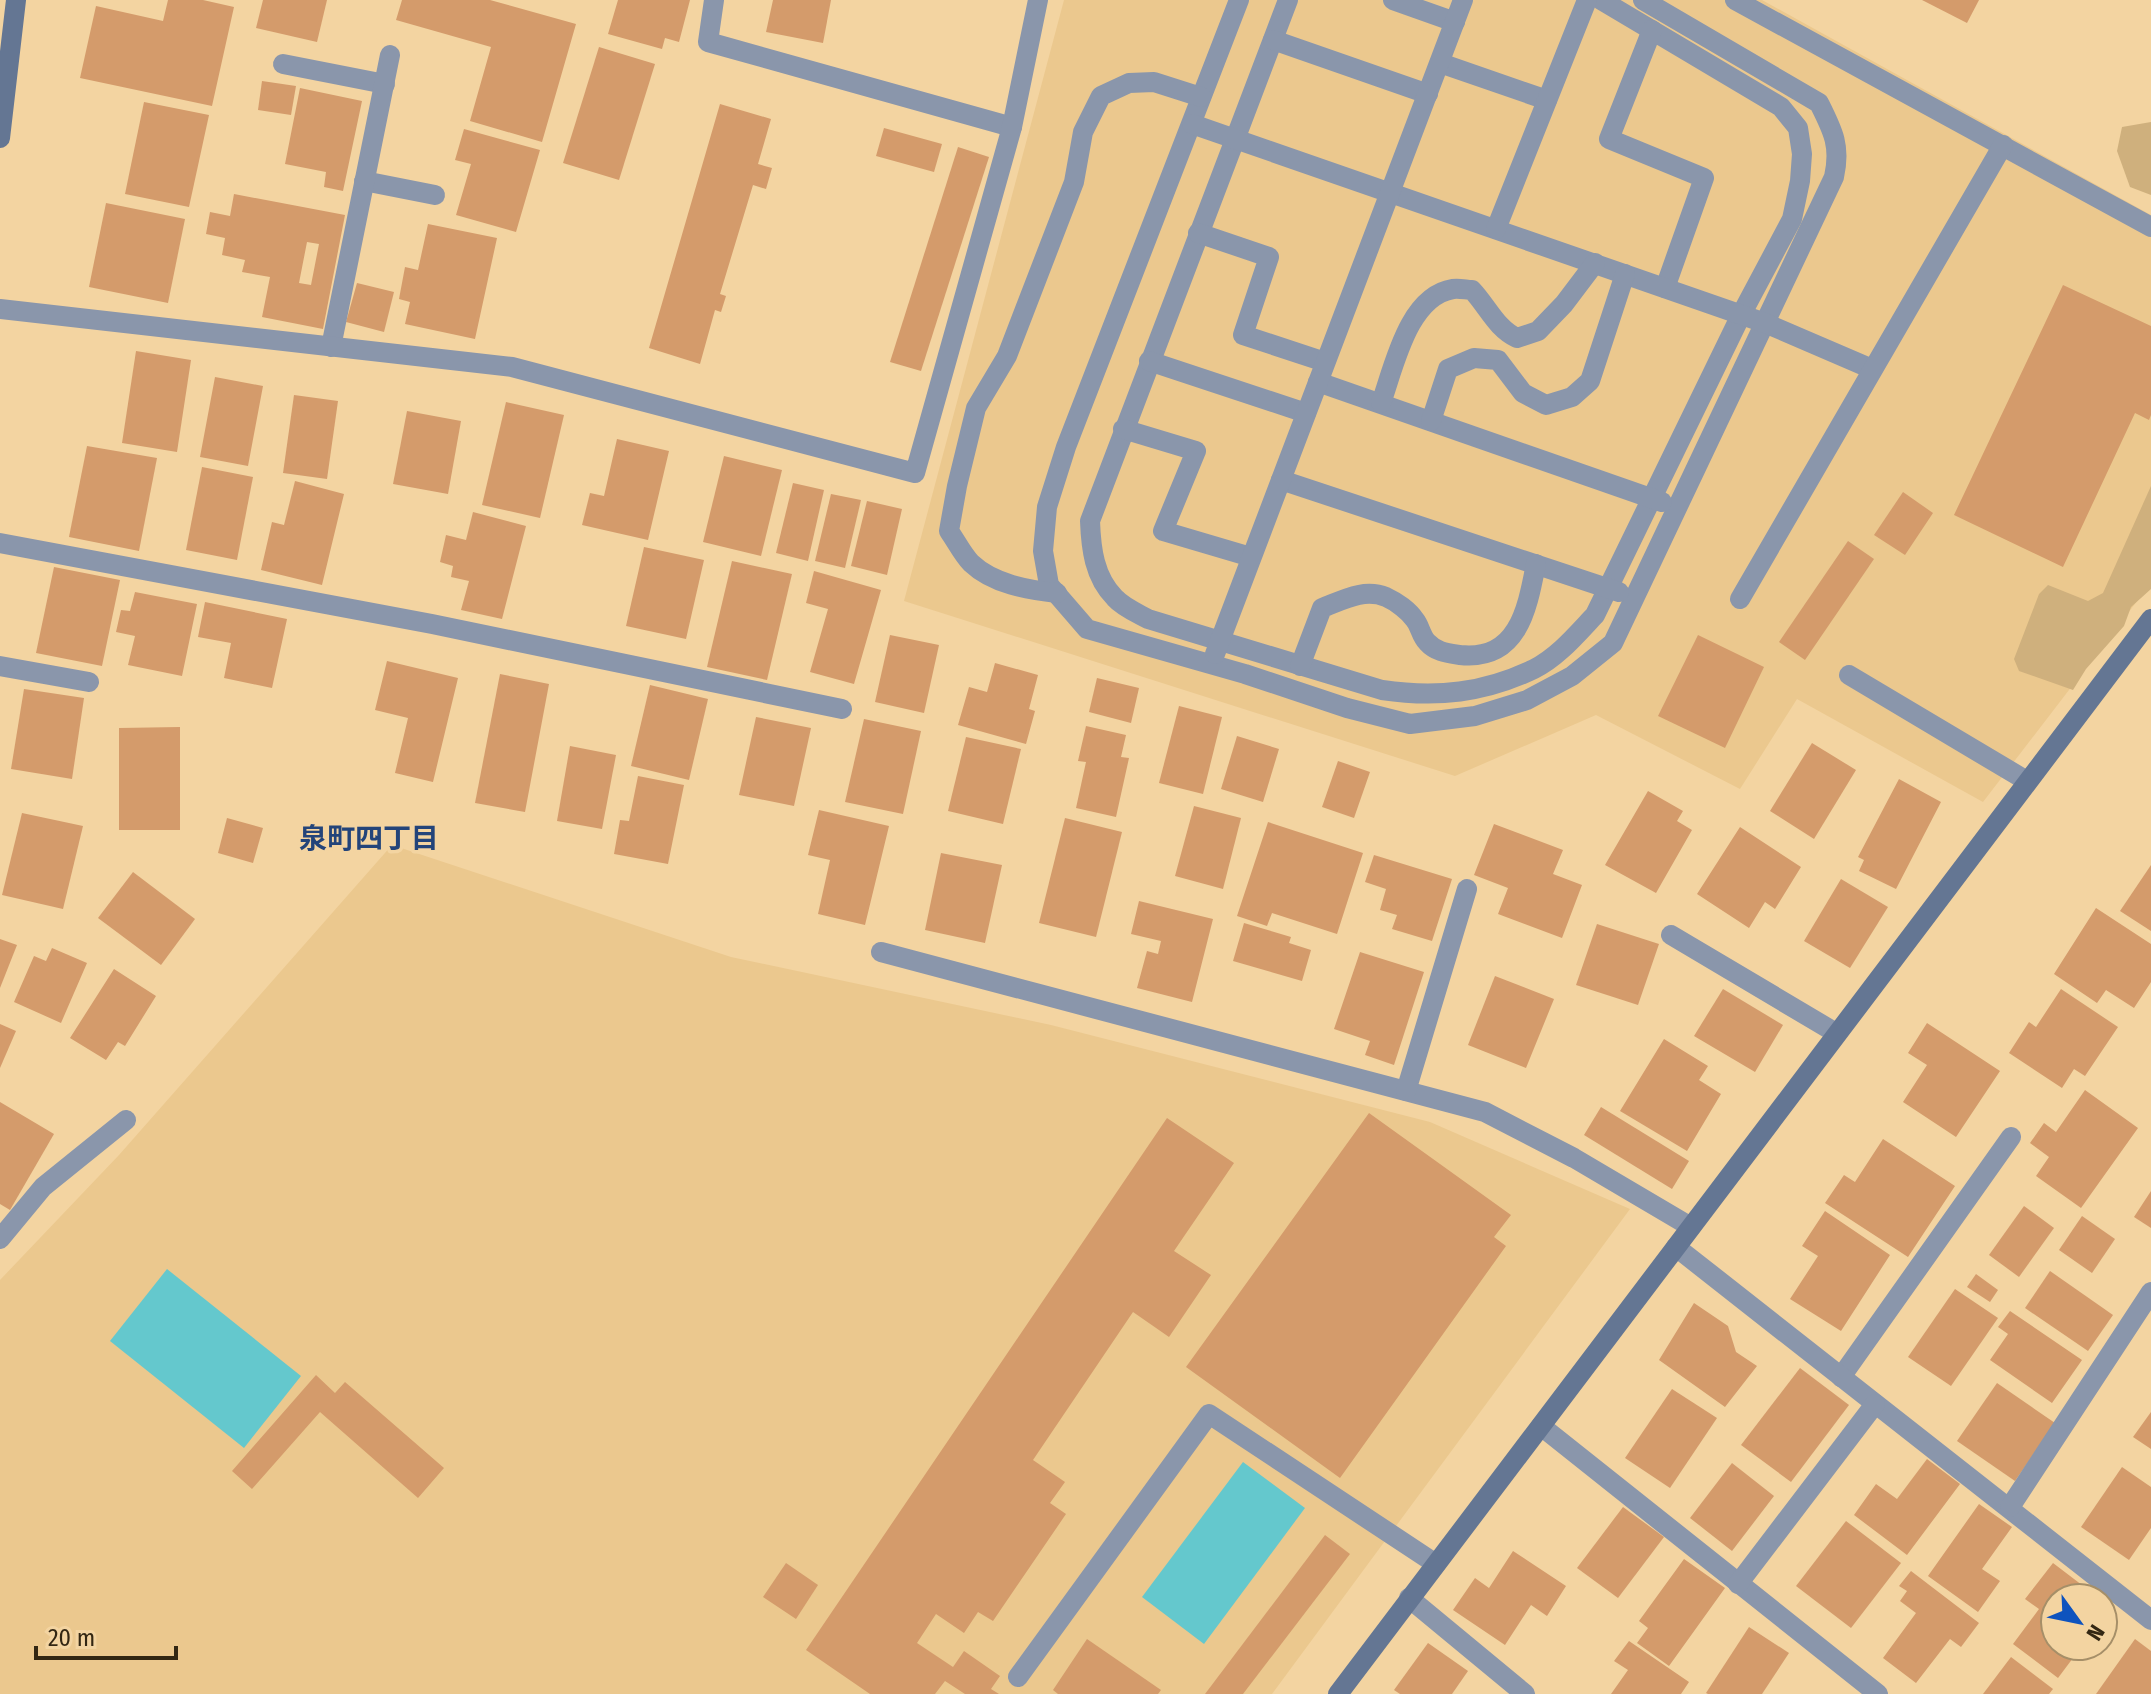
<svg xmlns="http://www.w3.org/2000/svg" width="2151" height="1694" font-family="'Fira Sans Condensed','Noto Sans JP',sans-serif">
	<rect width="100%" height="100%" fill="#f3d4a1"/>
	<g fill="#ebc88e">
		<path d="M1064,0H1762L2151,215V583L1983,802L1797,699L1740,789L1596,715L1455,776L904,601Z"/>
		<path d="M392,845L731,957L1051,1025L1430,1122L1630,1209L1272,1694H0V1280L119,1155Z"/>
	</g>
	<g fill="#cfb07d">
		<path d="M2151,122V195L2130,187L2117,151L2122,127Z"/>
		<path d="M2151,486V589L2131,607L2124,626L2086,669L2073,690L2019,671L2014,659L2039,594L2048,585L2088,601L2103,593Z"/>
	</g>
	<g fill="#64c8cd">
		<path d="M167,1269L301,1376L244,1448L110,1341Z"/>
		<path d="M1243,1462L1305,1508L1204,1644L1142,1597Z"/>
	</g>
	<g fill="#d49b6b" fill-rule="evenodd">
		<path d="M168,0H203L234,7L212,106L80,78L96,6L163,21Z"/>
		<path d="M263,0H327L317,42L256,28Z"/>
		<path d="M402,0H490L576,24L542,142L470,121L491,47L396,20Z"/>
		<path d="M618,0H690L679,42L665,38L662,49L608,34Z"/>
		<path d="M773,0H831L823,43L766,32Z"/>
		<path d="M1922,0H1979L1967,23Z"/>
		<path d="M599,47L655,64L619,180L563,163Z"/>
		<path d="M262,81L296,86L291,115L258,110Z"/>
		<path d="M300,88L362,101L343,191L324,187L326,172L285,164Z"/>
		<path d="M144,102L209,115L189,207L125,194Z"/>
		<path d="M720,104L771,119L758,164L772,168L766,189L753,185L720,294L726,296L721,312L715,310L700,364L649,348Z"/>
		<path d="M884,128L942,144L934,172L876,156Z"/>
		<path d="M464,129L540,150L516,232L456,215L471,164L455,160Z"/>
		<path d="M958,147L989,157L921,371L890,362Z"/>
		<path d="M234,194L345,215L323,329L262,317L270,277L242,272L245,260L222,255L225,238L206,234L210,212L230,216ZM307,242L319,244L311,285L299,283Z"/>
		<path d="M106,203L185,219L168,303L89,287Z"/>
		<path d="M428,224L497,238L475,339L405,324L410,302L399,299L405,267L418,270Z"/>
		<path d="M357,283L394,292L384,332L346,322Z"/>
		<path d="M2063,285L2151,326V415L2149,420L2135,413L2063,567L1954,515Z"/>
		<path d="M136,351L191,360L177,452L122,443Z"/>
		<path d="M215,377L263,386L248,466L200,457Z"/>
		<path d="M294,395L338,401L327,479L283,473Z"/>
		<path d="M506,402L564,415L540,518L482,505Z"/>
		<path d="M407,411L461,421L448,494L393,484Z"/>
		<path d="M617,439L669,451L648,540L582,525L590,493L604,496Z"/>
		<path d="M87,446L157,458L139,551L69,537Z"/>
		<path d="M724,456L782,470L761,556L703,542Z"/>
		<path d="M202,467L253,477L237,560L186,550Z"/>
		<path d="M295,481L344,494L322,585L261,570L272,522L284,525Z"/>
		<path d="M793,483L824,490L808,561L776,553Z"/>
		<path d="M1903,492L1933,513L1905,555L1874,535Z"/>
		<path d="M831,494L861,500L845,568L815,561Z"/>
		<path d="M867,501L902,509L887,575L851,566Z"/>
		<path d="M473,512L526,526L502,619L461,610L469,581L451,577L453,566L440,562L446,535L466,540Z"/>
		<path d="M1848,541L1874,559L1805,660L1779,642Z"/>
		<path d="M644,547L704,560L686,639L626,626Z"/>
		<path d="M732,561L792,574L767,680L707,667Z"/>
		<path d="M54,567L120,580L102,666L36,653Z"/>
		<path d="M814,571L881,590L854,684L810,672L828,609L806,603Z"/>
		<path d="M135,592L197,604L182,676L128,665L135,636L116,632L121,610L130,611Z"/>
		<path d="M205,602L287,619L272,688L224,678L231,643L198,637Z"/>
		<path d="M890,635L939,645L924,713L875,702Z"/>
		<path d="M1698,635L1764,667L1725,748L1658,716Z"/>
		<path d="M387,661L458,678L433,782L395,773L408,718L375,710Z"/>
		<path d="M995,663L1038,675L1029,709L1035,711L1026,744L958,725L969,687L987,692Z"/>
		<path d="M500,674L549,684L525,812L475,803Z"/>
		<path d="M1097,678L1139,688L1131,723L1089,712Z"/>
		<path d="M650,685L708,699L689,780L631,766Z"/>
		<path d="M24,689L84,698L72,779L11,769Z"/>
		<path d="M1179,706L1222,717L1203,794L1159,783Z"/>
		<path d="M756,717L811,728L794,806L739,795Z"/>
		<path d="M864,719L921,731L903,814L845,802Z"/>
		<path d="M1086,726L1126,735L1121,757L1129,758L1116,817L1076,808L1086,762L1078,761Z"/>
		<path d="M180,727V830H119V728Z"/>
		<path d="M1237,736L1279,749L1263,802L1221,789Z"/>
		<path d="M966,737L1021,749L1003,824L948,811Z"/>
		<path d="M1812,743L1856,770L1814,839L1770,811Z"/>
		<path d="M570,746L616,755L602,829L557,821Z"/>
		<path d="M1338,761L1370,772L1354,818L1322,807Z"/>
		<path d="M638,776L684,785L668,864L614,854L620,820L629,821Z"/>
		<path d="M1899,779L1941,802L1896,889L1859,871L1864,860L1858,857Z"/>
		<path d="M1648,791L1683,811L1677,821L1692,830L1656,893L1605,865Z"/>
		<path d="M1194,806L1241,818L1223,889L1175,876Z"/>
		<path d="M819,810L889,826L865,925L818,914L830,860L808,855Z"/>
		<path d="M22,813L83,826L63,909L2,895Z"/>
		<path d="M227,818L263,828L253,863L218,853Z"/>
		<path d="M1065,818L1122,832L1096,937L1039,923Z"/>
		<path d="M1268,822L1363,853L1337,934L1272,913L1267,926L1237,916Z"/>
		<path d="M1494,824L1563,850L1553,874L1582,885L1562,938L1498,914L1508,888L1474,875Z"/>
		<path d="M1740,827L1801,867L1775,909L1765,902L1749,928L1697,894Z"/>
		<path d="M941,853L1002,865L985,943L925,930Z"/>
		<path d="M1374,855L1452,879L1432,941L1392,929L1397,915L1380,910L1386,889L1365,882Z"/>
		<path d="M2151,865V931L2120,911Z"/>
		<path d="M133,872L195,919L161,965L98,918Z"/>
		<path d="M1841,879L1888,907L1850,968L1804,941Z"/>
		<path d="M1139,901L1213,919L1192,1002L1137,988L1147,951L1158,954L1161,941L1131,934Z"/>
		<path d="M2096,908L2151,944V982L2134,1008L2106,990L2097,1003L2054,974Z"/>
		<path d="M1244,923L1291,937L1289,943L1311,950L1302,981L1233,961Z"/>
		<path d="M1597,924L1659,944L1638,1005L1576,985Z"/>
		<path d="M0,939L17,945L0,988Z"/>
		<path d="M52,948L87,963L61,1023L14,1002L34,956L46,961Z"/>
		<path d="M1360,952L1424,972L1394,1065L1365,1055L1370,1041L1334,1029Z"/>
		<path d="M114,969L156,996L125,1046L118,1042L106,1060L70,1038Z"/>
		<path d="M1495,976L1554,999L1526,1068L1468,1045Z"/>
		<path d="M1723,989L1783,1025L1755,1072L1694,1036Z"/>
		<path d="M2061,989L2118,1027L2085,1076L2074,1069L2062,1088L2009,1053L2029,1022L2036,1027Z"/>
		<path d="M1927,1023L2000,1071L1956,1137L1903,1102L1927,1065L1908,1053Z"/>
		<path d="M0,1024L16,1031L0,1068Z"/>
		<path d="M1664,1039L1708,1066L1699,1080L1721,1094L1687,1151L1620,1111Z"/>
		<path d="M2085,1090L2138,1128L2081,1208L2036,1176L2049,1157L2030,1143L2044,1123L2056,1132Z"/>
		<path d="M0,1102L54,1134L10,1210L0,1204Z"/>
		<path d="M1601,1107L1689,1161L1672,1189L1584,1135Z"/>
		<path d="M1369,1113L1511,1215L1494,1237L1506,1246L1340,1478L1186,1367Z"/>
		<path d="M1167,1118L1234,1163L1174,1251L1211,1275L1169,1337L1133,1312L1033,1460L1065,1482L1050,1503L1066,1514L993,1621L978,1612L964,1633L936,1614L917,1643L953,1667L964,1651L1000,1676L991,1689L999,1694H965L945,1681L935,1694H870L806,1650Z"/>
		<path d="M1883,1139L1955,1186L1908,1257L1825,1203L1844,1175L1855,1182Z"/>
		<path d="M2151,1191V1228L2134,1217Z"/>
		<path d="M2024,1206L2054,1228L2019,1277L1989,1255Z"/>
		<path d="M1825,1211L1890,1255L1841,1331L1790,1299L1818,1256L1802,1246Z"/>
		<path d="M2082,1216L2115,1239L2092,1273L2059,1250Z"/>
		<path d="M2050,1271L2113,1315L2088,1351L2025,1308Z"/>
		<path d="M1976,1274L1998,1290L1990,1302L1967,1287Z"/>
		<path d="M1955,1289L1998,1318L1951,1386L1908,1357Z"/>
		<path d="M1694,1303L1728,1326L1736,1352L1757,1366L1725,1407L1659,1360Z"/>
		<path d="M2010,1311L2082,1360L2052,1403L1990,1360L2008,1334L1998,1327Z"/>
		<path d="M1800,1368L1849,1405L1791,1482L1741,1445Z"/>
		<path d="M316,1375L335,1393L345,1382L444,1468L418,1498L320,1412L252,1489L232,1471Z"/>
		<path d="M1997,1383L2055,1423L2015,1481L1957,1441Z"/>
		<path d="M1672,1389L1717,1418L1670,1488L1625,1458Z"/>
		<path d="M2151,1412V1449L2133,1437Z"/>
		<path d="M1927,1459L1960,1484L1907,1555L1854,1515L1876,1484L1897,1499Z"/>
		<path d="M1732,1463L1774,1496L1732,1551L1690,1518Z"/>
		<path d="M2122,1467L2151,1487V1528L2129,1560L2081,1527Z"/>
		<path d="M1979,1504L2012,1527L1982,1569L2000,1581L1978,1612L1928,1576Z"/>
		<path d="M1623,1507L1664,1537L1618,1598L1577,1568Z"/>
		<path d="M1846,1521L1901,1563L1851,1628L1796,1586Z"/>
		<path d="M1325,1535L1350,1554L1243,1694H1205Z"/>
		<path d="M1513,1551L1566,1586L1547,1616L1531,1605L1505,1645L1453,1610L1475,1578L1489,1588Z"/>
		<path d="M1684,1559L1725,1588L1669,1666L1637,1643L1648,1628L1639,1621Z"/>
		<path d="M786,1563L818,1585L796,1619L763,1597Z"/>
		<path d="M2053,1563L2099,1598H2055V1646H2082L2058,1678L2013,1644L2039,1609L2025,1599Z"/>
		<path d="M1911,1571L1979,1623L1961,1647L1950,1639L1916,1683L1883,1658L1916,1613L1900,1601L1907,1591L1899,1586Z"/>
		<path d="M2103,1601L2111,1607L2103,1618Z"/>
		<path d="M1749,1627L1789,1653L1762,1694H1708L1706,1693Z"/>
		<path d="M1087,1639L1161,1690L1158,1694H1058L1053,1690Z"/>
		<path d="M2135,1639L2151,1651V1694H2096Z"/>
		<path d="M1629,1641L1689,1682L1681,1694H1611L1628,1670L1614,1661Z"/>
		<path d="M1428,1643L1468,1671L1452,1694H1400L1394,1690Z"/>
		<path d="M2011,1657L2053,1689L2049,1694H1983Z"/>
	</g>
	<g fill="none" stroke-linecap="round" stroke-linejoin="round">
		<g stroke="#8a96ab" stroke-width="20">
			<path d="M1239,0L1066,447L1047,507L1043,551L1049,585L1087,629L1245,674L1347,708L1410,724L1475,716L1527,700L1572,676L1613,643L1834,177C1841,146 1833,131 1819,103L1643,0"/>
			<path d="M1288,0L1090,521C1091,548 1094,577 1115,598C1123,607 1137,613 1148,619L1382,690C1437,698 1484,693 1534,669C1558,657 1577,634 1595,615L1741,315L1792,219L1800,181L1802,154L1798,128L1781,107L1601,0"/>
			<path d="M1393,0L1455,22"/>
			<path d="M1735,0L2151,227"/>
			<path d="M1652,30L1609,139L1704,178L1665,288"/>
			<path d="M1273,40L1428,94"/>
			<path d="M1440,63L1547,100"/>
			<path d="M283,64L385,84"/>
			<path d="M1192,124L1765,323L1872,369"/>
			<path d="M364,181L435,195"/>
			<path d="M1496,229L1587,0"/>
			<path d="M1198,233L1269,257L1243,335L1325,362"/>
			<path d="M331,347L390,55"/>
			<path d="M1149,361L1306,413"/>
			<path d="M1318,382L1662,502"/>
			<path d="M1381,403C1394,367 1408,296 1453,289C1459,288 1467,290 1472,290C1488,307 1496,328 1517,338L1538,331L1564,304L1595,263"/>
			<path d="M1431,421L1448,369L1474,358L1498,360L1523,393L1546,405L1572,397L1590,381L1625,274"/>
			<path d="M1123,429L1196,451L1163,531L1251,557"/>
			<path d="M1281,480L1619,592"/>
			<path d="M0,543L432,624L842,709"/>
			<path d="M1057,593C1028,590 993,584 971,563C963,555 956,541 949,531L957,486L976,408L1007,356L1074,182L1083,132L1101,96L1129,83L1154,82L1201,97"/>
			<path d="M1740,599L2003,145"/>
			<path d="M1215,654L1463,0"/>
			<path d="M0,666L89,682"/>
			<path d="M1300,666L1322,608C1343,600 1364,588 1386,597C1397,602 1409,611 1415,620C1420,626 1421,636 1427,642C1436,652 1447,653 1460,655C1518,661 1527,610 1536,564"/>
			<path d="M1849,675L2027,781"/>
			<path d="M1671,935L1836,1033"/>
			<path d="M881,952L1485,1112L1574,1158L1691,1227"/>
			<path d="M1406,1091L1467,889"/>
			<path d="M1841,1377L2011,1137"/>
			<path d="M1018,1677L1209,1414L1436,1564"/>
		</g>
		<g stroke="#8a96ab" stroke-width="20">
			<path d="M714,0L708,42L1012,127"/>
			<path d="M0,309L512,367L915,473L1012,127L1038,0"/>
			<path d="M0,1239L43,1187L126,1120"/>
			<path d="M1676,1247L2151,1620"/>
			<path d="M1541,1426L1878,1694"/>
			<path d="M2010,1507L2151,1292"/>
			<path d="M1738,1584L1875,1404"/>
			<path d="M1409,1598L1525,1694"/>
		</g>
		<g stroke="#647693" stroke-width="20">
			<path d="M0,138L16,0"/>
			<path d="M1338,1694L2151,619"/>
		</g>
	</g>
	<g text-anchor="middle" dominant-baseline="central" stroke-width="7" stroke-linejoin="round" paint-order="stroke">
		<g font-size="28" font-weight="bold" fill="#23447a" stroke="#f3d4a1">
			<text x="369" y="838">泉町四丁目</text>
		</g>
	</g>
	<g transform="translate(2079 1622) rotate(123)"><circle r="38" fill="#f3d4a1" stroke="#a68f68" stroke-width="2"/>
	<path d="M0-6L14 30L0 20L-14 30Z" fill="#0e53be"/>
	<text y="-12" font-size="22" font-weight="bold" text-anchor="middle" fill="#332713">N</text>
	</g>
	<path d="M36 1646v12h140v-12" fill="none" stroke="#332713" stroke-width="4"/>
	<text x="48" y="1646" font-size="24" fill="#332713" stroke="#f3d4a1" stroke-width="6" paint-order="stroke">20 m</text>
</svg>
